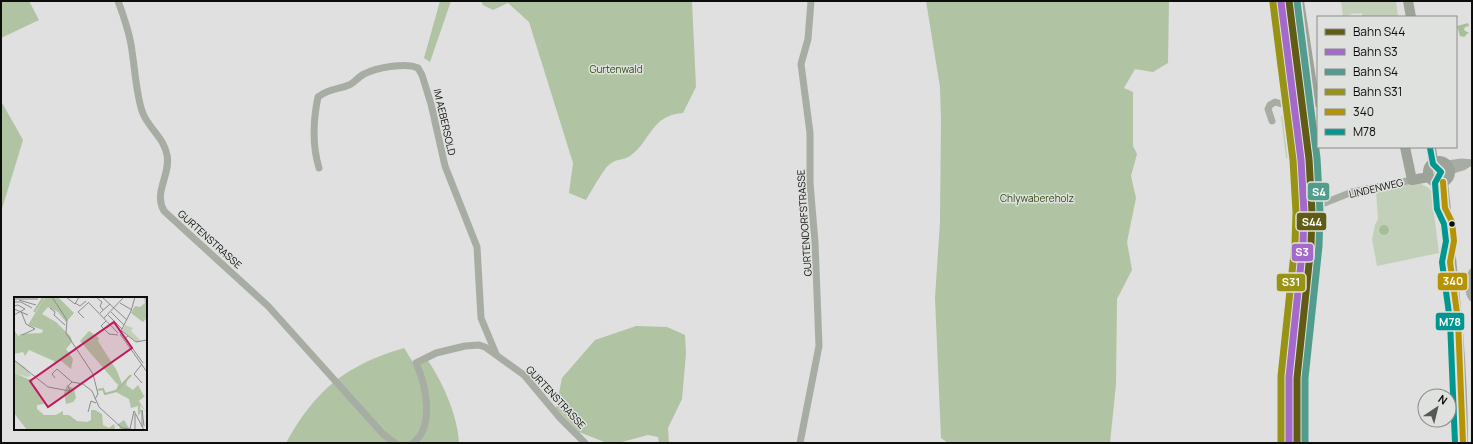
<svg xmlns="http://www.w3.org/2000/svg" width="1473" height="444" font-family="Manrope,sans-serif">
	<rect width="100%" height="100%" fill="#dfe0df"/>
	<g fill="#c2d0ba">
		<path d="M1341,1H1396L1398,17H1362V13L1355,14V13L1343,17Z"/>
		<path d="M1295,115L1297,137L1295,138L1297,157L1286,158L1281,116Z"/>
		<circle cx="1439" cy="172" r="8"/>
		<path d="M1415,181L1429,188L1431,191L1439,253L1377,266L1372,239L1375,225L1378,219L1376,191Z"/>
	</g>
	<g fill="#b0c3a2">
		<path d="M1,1H29L39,20L1,38Z"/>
		<path d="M440,1H451L430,62L424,58Z"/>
		<path d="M481,1H692L696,87L683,113C651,115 651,141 630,156C625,160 615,159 610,164C604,168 591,192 586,200L569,193L573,163L529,22L508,3L493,10L483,5Z"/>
		<path d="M926,1H1169L1168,63L1153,72L1135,69L1124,88L1133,92V146L1137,154L1131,176L1136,198L1127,242L1132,270L1117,299L1116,384L1110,443H948L941,438L935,298L940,222L941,120L940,87Z"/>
		<path d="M1,101L23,140L1,212Z"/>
		<path d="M636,326L667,327L685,335L686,354L682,399L668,428L669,443H659L658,437L648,435L618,443H607L579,432L556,408L562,378L595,340Z"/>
		<path d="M404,348L414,364L426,358C442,380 458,416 459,443H286C315,390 346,365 404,348Z"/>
	</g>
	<g fill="#a7bf96">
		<path d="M1468,23L1469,26L1465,27L1464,30L1467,32H1469L1464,37L1460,36L1457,26Z"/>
		<circle cx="1384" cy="230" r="5"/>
	</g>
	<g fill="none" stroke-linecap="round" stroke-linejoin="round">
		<g stroke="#a8ada4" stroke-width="7">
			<path d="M118,1C124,17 130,34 132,51C135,70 136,92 142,111C147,127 164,137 167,155C171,175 153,192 164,211L268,306L383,434L395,443"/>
			<path d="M1272,121L1268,109L1270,105L1275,102L1296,108L1318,103"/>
			<path d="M1447,164L1462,162L1472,163"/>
			<path d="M319,168C312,145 313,121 318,97C329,88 337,90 349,85C354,83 358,77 364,74C375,68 406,62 418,68L422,75L431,104L445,166L477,247L481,318L496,354"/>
			<path d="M1450,171L1463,167L1469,163"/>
			<path d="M1317,206L1352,192L1412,180"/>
			<path d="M1472,272C1468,279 1467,291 1472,298"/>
			<path d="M413,443C435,426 426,385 416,363L436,353L465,346L479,345L485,347L524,375L560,418L585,443"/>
			<path d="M800,443L819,346L815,242L810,183V133L801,64L808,39L811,1"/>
		</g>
		<g stroke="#9da399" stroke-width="10">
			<path d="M1299,1L1312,85L1318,101"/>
			<path d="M1408,1L1411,17"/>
			<path d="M1405,147L1412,180L1429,177"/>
			<path d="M1431,147L1433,162"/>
			<circle cx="1439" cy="172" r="11"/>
			<path d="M1443,182C1452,269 1463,356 1463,443"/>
		</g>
		<defs>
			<path id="bus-1" d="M1443,182L1445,208L1452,222L1454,241L1450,262L1458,320L1463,443"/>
			<path id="bus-2" d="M1430,148L1433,164L1441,172L1435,183L1437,209L1444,224L1446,241L1442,262L1450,321L1455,443"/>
		</defs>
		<use href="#bus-1" stroke="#dfe1de" stroke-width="9"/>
		<use href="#bus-2" stroke="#dfe1de" stroke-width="9"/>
		<use href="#bus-1" stroke="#b69304" stroke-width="6"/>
		<use href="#bus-2" stroke="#009790" stroke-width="6"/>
		<defs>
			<path id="rail-1" d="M1289,1L1309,159L1312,212L1311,245L1297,378V443"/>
			<path id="rail-2" d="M1281,2L1301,160L1304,212L1303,244L1289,377V443"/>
			<path id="rail-3" d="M1297,1L1317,158L1320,212L1319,246L1305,378V443"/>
			<path id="rail-4" d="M1273,3L1293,160L1296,212L1295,244L1281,376V443"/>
		</defs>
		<use href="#rail-1" stroke="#dfe1de" stroke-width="10"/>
		<use href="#rail-2" stroke="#dfe1de" stroke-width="10"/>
		<use href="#rail-3" stroke="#dfe1de" stroke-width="10"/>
		<use href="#rail-4" stroke="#dfe1de" stroke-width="10"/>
		<use href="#rail-1" stroke="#605b15" stroke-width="7"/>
		<use href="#rail-2" stroke="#a369cb" stroke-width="7"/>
		<use href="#rail-3" stroke="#529c8e" stroke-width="7"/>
		<use href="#rail-4" stroke="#989314" stroke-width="7"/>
	</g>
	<circle fill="#0d0d0c" stroke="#dfe1de" stroke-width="1.5" cx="1452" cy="224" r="3.5"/>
	<g text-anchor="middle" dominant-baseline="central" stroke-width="3" stroke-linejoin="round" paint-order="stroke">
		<g font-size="10" fill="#2d4c0e" stroke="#dfe1de">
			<text x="616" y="69">Gurtenwald</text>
			<text x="1037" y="198">Chlywabereholz</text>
		</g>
		<g font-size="10" fill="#0d0d0c" stroke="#dfe1de">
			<text transform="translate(445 122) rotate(77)">IM AEBERSOLD</text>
			<text transform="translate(1376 188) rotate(-13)">LINDENWEG</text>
			<text transform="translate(804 223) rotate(-94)">GURTENDORFSTRASSE</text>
			<text transform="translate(210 239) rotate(42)">GURTENSTRASSE</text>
			<text transform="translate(556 397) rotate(47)">GURTENSTRASSE</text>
		</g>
	</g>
	<g transform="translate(14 297)">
		<rect width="133" height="133" fill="#dfe0df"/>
		<path d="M111,28L119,31L117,34L127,44L123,45L108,34ZM0,63L11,70L17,79L13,80L0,76Z" fill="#c2d0ba"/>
		<path d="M31,0H44L60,16L52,25L44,15L34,10L28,17L42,25L57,40L58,45L52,52L59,62L57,72L47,64L41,65L43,71L40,64L15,53L11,59L9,55L0,57V33L5,40L6,37L28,36L29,33L14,28ZM130,0H133V21L129,25L117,16L121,9L126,10L131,6ZM75,34L85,41L84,44L103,74L108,87L114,81L112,88L119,93L124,88L130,99L133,97L125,104L132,115L126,108L127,115L124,119V109L117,111L115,102L102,95L104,88L66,44ZM0,76L19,84L17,87L23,92L30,107L23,108V112L30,118H42L49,114V118H55L63,124L73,125L77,123V113H81L88,117L89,128L95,131L100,127L101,132H105L106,130L103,128L110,123L116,133H13L0,116ZM53,88L60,92L62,101L59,105L52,107L50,95Z" fill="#b0c3a2"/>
		<path fill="none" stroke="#a7bf96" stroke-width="2" d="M20,15L29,1M84,93L89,92L91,97L102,94L117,78"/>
		<path fill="none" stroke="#8b8c8b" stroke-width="1" d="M38,0L53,23L52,36L79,77L84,97L81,102M52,0L61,7L65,0M82,0L88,5L86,9L89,13M88,0L113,23M0,2H24M5,3L22,8M0,5H7L18,11M74,5L104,36M61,6L66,9L72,4M106,6L118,13M0,9L4,8L11,12L0,18M36,11L41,15L40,18L51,28M0,12L14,18M7,14L12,27L21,32L8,38M97,15L110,28M86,16L96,7M94,18L108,32M70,21L64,15L74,6M90,21L110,0M92,24L87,29L95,37L104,38M108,34L122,45L133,43M106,36L117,14L121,0M106,37L133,75M114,39L111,41L129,66M0,63L34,90L56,94L54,89L58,85M41,81L38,77L43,72L58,85M58,85L69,87L78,94L85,110L108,131L116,132L120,114M128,86L120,77L128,67M120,114L130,133M74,115L77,104L82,106M128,130V113L130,129M121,133V117"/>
		<path fill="#c2185b" fill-opacity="0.15" stroke="#c2185b" stroke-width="2" d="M100,25L118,51L34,110L16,84Z"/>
		<rect width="133" height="133" fill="none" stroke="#0d0d0c" stroke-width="2"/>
	</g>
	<g stroke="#dfe1de" stroke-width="1.5">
		<rect x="1307" y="182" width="23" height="19" rx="4" fill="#529c8e"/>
		<rect x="1296" y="212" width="31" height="19" rx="4" fill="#605b15"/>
		<rect x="1291" y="243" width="23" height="19" rx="4" fill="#a369cb"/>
		<rect x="1437" y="272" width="31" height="19" rx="4" fill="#b69304"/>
		<rect x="1276" y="273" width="30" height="19" rx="4" fill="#989314"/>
		<rect x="1435" y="312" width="30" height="19" rx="4" fill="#009790"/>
	</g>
	<g font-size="11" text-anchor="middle" font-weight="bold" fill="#fff">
		<text x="1319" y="196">S4</text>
		<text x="1312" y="226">S44</text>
		<text x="1302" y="256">S3</text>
		<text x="1453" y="285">340</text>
		<text x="1291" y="286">S31</text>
		<text x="1450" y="326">M78</text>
	</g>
	<rect width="1473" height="444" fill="none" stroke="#0d0d0c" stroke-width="4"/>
	<rect x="1317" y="16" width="140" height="132" fill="#dfe1de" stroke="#8b8c8a"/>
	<rect x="1325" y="29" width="20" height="6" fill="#605b15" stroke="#8b8c8a"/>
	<text x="1353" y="36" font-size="12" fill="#0d0d0c">Bahn S44</text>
	<rect x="1325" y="49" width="20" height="6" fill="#a369cb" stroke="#8b8c8a"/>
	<text x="1353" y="56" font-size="12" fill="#0d0d0c">Bahn S3</text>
	<rect x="1325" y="69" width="20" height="6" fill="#529c8e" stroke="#8b8c8a"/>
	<text x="1353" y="76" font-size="12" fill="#0d0d0c">Bahn S4</text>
	<rect x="1325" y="89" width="20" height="6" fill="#989314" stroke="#8b8c8a"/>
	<text x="1353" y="96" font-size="12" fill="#0d0d0c">Bahn S31</text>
	<rect x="1325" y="109" width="20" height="6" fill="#b69304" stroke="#8b8c8a"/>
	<text x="1353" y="116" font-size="12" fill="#0d0d0c">340</text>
	<rect x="1325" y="129" width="20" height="6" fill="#009790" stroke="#8b8c8a"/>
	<text x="1353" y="136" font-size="12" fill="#0d0d0c">M78</text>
	<g transform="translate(1437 408) rotate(35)"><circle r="19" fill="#dfe1de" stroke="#8b8c8a"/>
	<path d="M0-3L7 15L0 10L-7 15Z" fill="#565756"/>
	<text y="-6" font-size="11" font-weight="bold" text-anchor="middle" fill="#0d0d0c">N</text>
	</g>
</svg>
